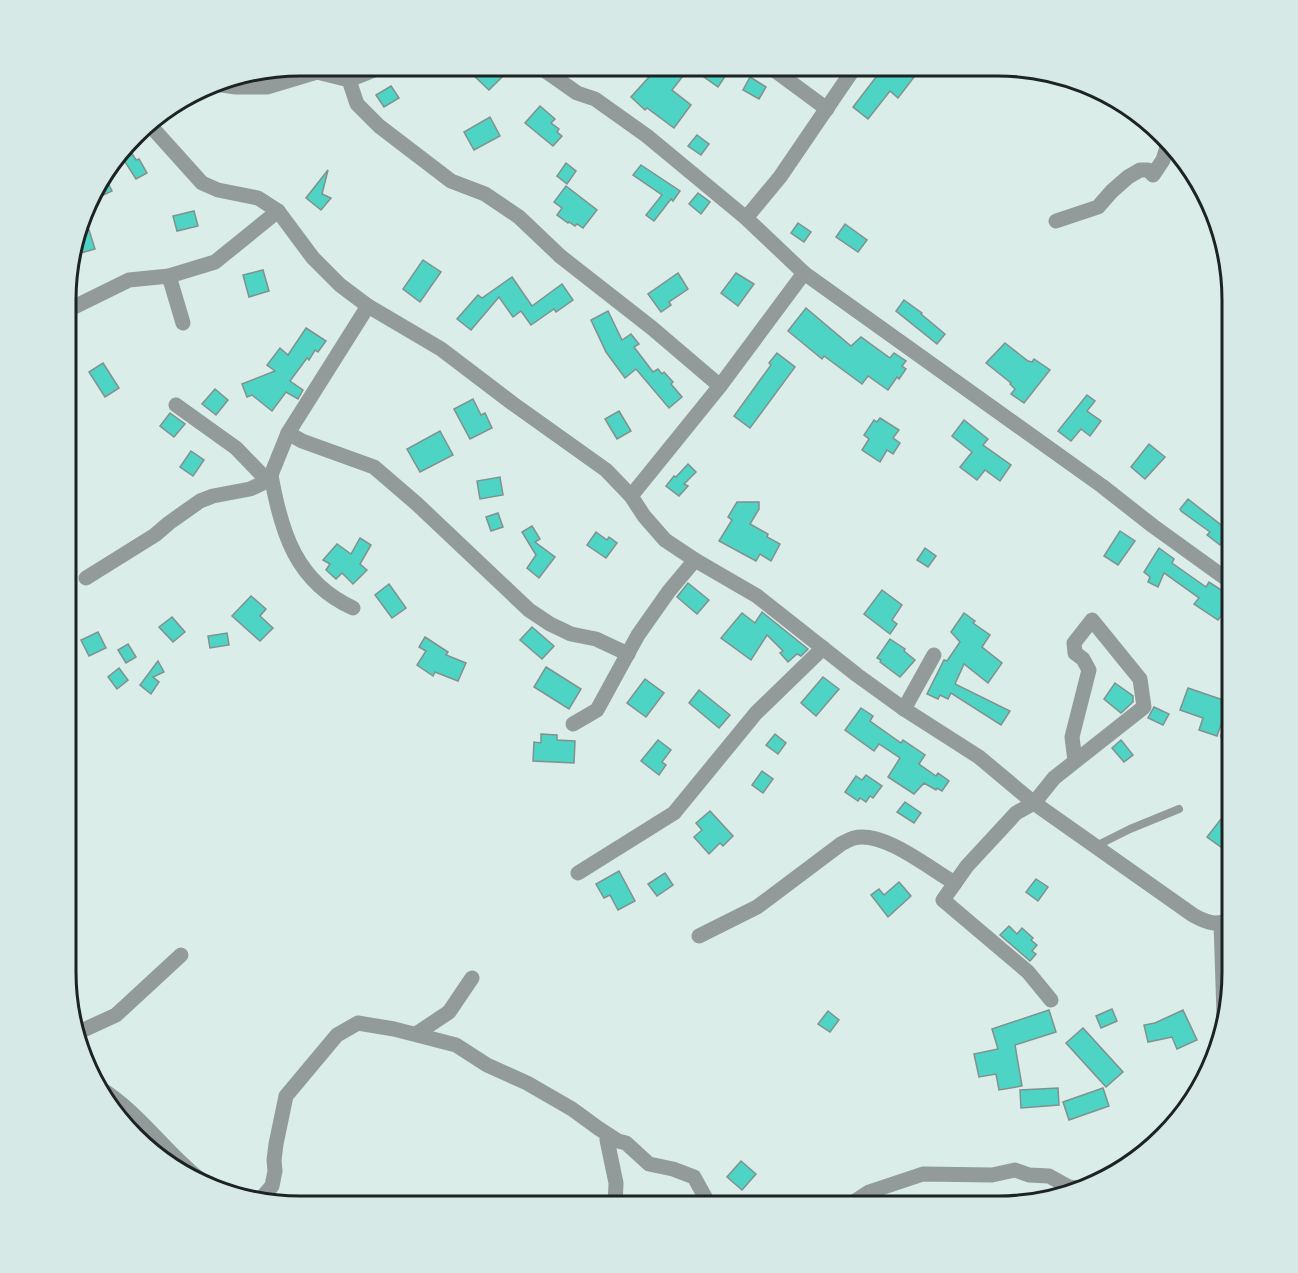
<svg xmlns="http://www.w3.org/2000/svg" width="1298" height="1273" font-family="'PT Sans',sans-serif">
	<rect width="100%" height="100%" fill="#daede9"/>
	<g fill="#4ed4c5" stroke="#80918e" stroke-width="1.5">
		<path d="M478,66L491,67L502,77L489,90L471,73Z"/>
		<path d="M658,67H690L672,90L691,105L674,128L647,108L645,110L631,97Z"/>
		<path d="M711,67L726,75L718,87L704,77Z"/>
		<path d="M883,68H921L898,98L890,91L868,119L853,107Z"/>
		<path d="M750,77L766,87L759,99L743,90Z"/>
		<path d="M391,86L399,98L384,107L376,95Z"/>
		<path d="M540,106L555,119L551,123L559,129L557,132L562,136L553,146L525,123Z"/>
		<path d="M490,117L500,136L474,150L464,132Z"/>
		<path d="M697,135L709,144L701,155L688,146Z"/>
		<path d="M131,152L136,160L139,159L147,173L136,179L122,157Z"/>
		<path d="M566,163L576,171L567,184L557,176Z"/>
		<path d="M641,165L680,191L673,201L671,199L654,221L646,215L662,195L633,175Z"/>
		<path d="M328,170L322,194L331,198L321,210L306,198Z"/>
		<path d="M104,175L112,191L91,201L98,183Z"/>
		<path d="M566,186L597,210L583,228L577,224L575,226L569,222L568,223L557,215L562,208L554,202Z"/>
		<path d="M698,193L710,202L701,214L689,204Z"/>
		<path d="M194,211L198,226L177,231L173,216Z"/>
		<path d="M798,223L811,232L804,242L791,233Z"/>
		<path d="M845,224L867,240L858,252L836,237Z"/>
		<path d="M89,230L95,249L77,254L74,245L79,234Z"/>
		<path d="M423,260L441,272L420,302L403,289Z"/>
		<path d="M263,270L269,291L249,297L243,275Z"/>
		<path d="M678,273L688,289L669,302L671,305L661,312L648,294Z"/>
		<path d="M736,273L754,284L738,306L721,293Z"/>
		<path d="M512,277L532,306L562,284L573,300L556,312L554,309L531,325L521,311L513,317L499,297L471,330L457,319L478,295L482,298Z"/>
		<path d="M904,300L922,313L921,314L945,334L937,344L896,311Z"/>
		<path d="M806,308L851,346L861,337L890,358L894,353L906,361L902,366L906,369L899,379L897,377L888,390L868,376L862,384L824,356L822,359L788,331Z"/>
		<path d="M608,311L622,340L631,334L639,344L634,347L653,372L658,369L662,374L664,372L673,382L671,384L682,397L669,408L636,369L625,378L606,352L591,320Z"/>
		<path d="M306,328L326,341L318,352L315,350L309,360L307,358L290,381L303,390L298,399L286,392L272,411L252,395L247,397L242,384L275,371L267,365L280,348L288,355Z"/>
		<path d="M1005,343L1028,361L1032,362L1034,359L1050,370L1024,403L1011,394L1015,389L1010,384L1011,383L986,363Z"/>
		<path d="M777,353L795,367L750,428L734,416L771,365L769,363Z"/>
		<path d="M103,363L119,388L105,397L89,372Z"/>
		<path d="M215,389L228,400L216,415L202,404Z"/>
		<path d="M1087,395L1095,401L1087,411L1101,421L1090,436L1081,429L1071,441L1058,431Z"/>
		<path d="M473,399L481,415L485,413L492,428L470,439L454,409Z"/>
		<path d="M619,411L631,431L617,439L605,419Z"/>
		<path d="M170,413L185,424L174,437L160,426Z"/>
		<path d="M880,418L899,430L893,438L900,443L893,454L887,450L880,462L862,450L869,439L864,435L874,420L877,422Z"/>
		<path d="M964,420L988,439L983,445L1011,465L1000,481L985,470L977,480L960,467L972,452L952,436Z"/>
		<path d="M440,431L453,455L420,472L407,449Z"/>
		<path d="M1149,444L1165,457L1145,479L1131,467Z"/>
		<path d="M191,451L204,460L193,476L180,467Z"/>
		<path d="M688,464L696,472L684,484L688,486L679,496L666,486L674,476L676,477Z"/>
		<path d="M500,477L503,495L480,499L477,481Z"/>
		<path d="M1188,499L1230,532L1220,545L1207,535L1210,532L1181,511L1180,509Z"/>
		<path d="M737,502H759V509L750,524L768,534L767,537L780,544L771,561L760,554L756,561L719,541L732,520L728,517Z"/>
		<path d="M498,513L503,527L491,531L486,517Z"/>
		<path d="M532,526L540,539L535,542L555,557L539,578L527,568L536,555L522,532Z"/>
		<path d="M1120,531L1135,541L1118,565L1104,556Z"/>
		<path d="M596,532L607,540L609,537L617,543L606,558L587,545Z"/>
		<path d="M360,538L371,545L360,564L367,570L353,584L342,573L336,579L326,570L330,564L323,560L337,544L351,554Z"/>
		<path d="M925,548L936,556L928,567L917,560Z"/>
		<path d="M1159,548L1174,559L1172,563L1206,587L1209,582L1232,597V601L1218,620L1194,604L1199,598L1164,573L1158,587L1148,582L1150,577L1144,572Z"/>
		<path d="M688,583L709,600L697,614L677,597Z"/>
		<path d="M389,584L406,608L392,618L375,595Z"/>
		<path d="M882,590L902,605L892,620L897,624L890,634L864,614Z"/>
		<path d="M251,596L266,609L260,616L273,628L260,641L232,616Z"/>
		<path d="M762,612L808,649L801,656L797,654L788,662L780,653L783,651L767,635L751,660L721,638L742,613L755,623Z"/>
		<path d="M964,613L975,621L973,623L990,635L982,647L1002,663L988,683L964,664L955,684L1010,711L1001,725L951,693L948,699L940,695L938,699L927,694L944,660L947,661L960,642L951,632Z"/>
		<path d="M172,617L185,632L173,642L159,627Z"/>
		<path d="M532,627L554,646L542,659L520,640Z"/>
		<path d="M98,632L106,648L89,656L81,640Z"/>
		<path d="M227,633L229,645L210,648L208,636Z"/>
		<path d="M425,637L448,652L446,655L466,663L458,681L435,672L433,676L417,665L426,651L419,647Z"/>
		<path d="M890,639L905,649L904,651L915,660L900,677L880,662L881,660L877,658Z"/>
		<path d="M128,644L136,657L126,663L118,650Z"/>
		<path d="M158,661L164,672L153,677L159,682L151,694L140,685Z"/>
		<path d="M546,667L581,689L569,709L534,687Z"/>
		<path d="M119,668L128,680L117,689L108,677Z"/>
		<path d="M823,677L839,689L816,716L801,703Z"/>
		<path d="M645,679L664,693L646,717L627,703Z"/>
		<path d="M1115,683L1133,696V702L1121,713L1104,699Z"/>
		<path d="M1188,688L1229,702L1217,736L1199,730L1203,718L1180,710Z"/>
		<path d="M699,690L730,715L719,728L689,703Z"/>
		<path d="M1154,707L1169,714L1163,725L1148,718Z"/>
		<path d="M861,708L873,716L870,721L901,743L903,740L925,755L919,764L936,776L938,773L949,781L942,791L937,788L936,790L924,783L914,794L888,777L900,758L879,744L874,751L845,730Z"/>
		<path d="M541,734L557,735V740L575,741L574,763L533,761L534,742L541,743Z"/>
		<path d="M775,734L786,743L778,754L766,745Z"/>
		<path d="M658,740L671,750L662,762L666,765L659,775L641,761Z"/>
		<path d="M1121,740L1133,755L1124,762L1112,748Z"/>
		<path d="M762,771L773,779L763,793L752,785Z"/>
		<path d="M866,775L882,786L873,798L870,796L866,802L860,798L858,801L845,792L856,776L862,780Z"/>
		<path d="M905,802L921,813L914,823L897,812Z"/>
		<path d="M710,811L733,836L723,846L720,843L709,854L694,837L702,830L696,823Z"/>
		<path d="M1221,819L1232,827V855L1207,837Z"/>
		<path d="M619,871L635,901L618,910L610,895L604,898L596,884Z"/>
		<path d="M665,873L673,885L657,896L648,884Z"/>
		<path d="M1036,879L1048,887L1038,901L1026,892Z"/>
		<path d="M899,882L911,896L888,917L871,895L879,889L884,895Z"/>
		<path d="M1009,926L1017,934L1022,928L1033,938L1031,940L1037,945L1032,951L1036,954L1030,961L1000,935Z"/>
		<path d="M1112,1009L1117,1021L1101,1028L1096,1016Z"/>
		<path d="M1049,1010L1056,1032L1015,1045L1022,1086L999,1090L996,1074L979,1077L974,1054L998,1049L992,1029Z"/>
		<path d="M1183,1010L1197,1040L1177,1049L1172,1037L1148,1042L1144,1025L1155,1023Z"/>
		<path d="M828,1011L839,1020L830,1032L818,1024Z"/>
		<path d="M1083,1028L1123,1072L1106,1087L1066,1043Z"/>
		<path d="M1058,1088L1059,1105L1021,1108L1020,1090Z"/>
		<path d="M1103,1088L1109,1106L1069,1120L1063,1102Z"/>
		<path d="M741,1161L756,1174L742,1190L727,1177Z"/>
	</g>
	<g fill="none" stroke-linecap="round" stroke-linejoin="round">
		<g stroke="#939b9a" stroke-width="8">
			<path d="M1224,736L1232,747"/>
			<path d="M1096,846L1130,829L1179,809"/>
		</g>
		<g stroke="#939b9a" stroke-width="15">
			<path d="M540,67L577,93L595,99L647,136L746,218"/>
			<path d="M770,67L827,109"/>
			<path d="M855,67L780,177L746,218L804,273L1102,486L1153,526L1232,583"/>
			<path d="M349,80L384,66"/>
			<path d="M215,84L236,87H267L317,72L349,80L357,104L379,126L451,181L485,194L519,217L560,256L652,328L720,386L804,273"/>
			<path d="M148,123L202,183L218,190L258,198L278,211L313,258L340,285L368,306L441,349L512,403L606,470L631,496L644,516L665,540L695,560L757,596L857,675L904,709L979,757L1034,803L1193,915C1207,923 1218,927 1232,917"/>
			<path d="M1056,221L1098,207L1112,191L1128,177L1140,170H1148L1153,175L1163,160L1168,144"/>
			<path d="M169,276L183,323"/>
			<path d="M70,309L129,280L169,276L215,262L278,211"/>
			<path d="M176,405L236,448L266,479"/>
			<path d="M288,433L302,441L374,467L417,504L529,610L550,624L571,634L596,639L628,654"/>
			<path d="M271,475C281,532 296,582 353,608"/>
			<path d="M631,496L720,386"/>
			<path d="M86,578L155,535L169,523L200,501L213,496L250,489L261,484L271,475L288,433L368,306"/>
			<path d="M904,709L934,655"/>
			<path d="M573,724L597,710L638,635L669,591L695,560"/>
			<path d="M578,873L674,813L756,713L823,648"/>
			<path d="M1221,923L1224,1015"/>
			<path d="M699,936L757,907L841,844C845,842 850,839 854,838C883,830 930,869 955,883"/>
			<path d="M1051,1000L1028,972L943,900L967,866L1016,813L1034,803L1054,778L1144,707L1140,679L1092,620L1074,643L1075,653L1083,659L1089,670L1072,737L1075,761"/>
			<path d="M77,1033L116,1015L181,955"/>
			<path d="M416,1034L449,1012L472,978"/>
			<path d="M98,1087C141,1113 167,1156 207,1185"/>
			<path d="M608,1135L607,1140L616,1183L615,1207"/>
			<path d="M260,1200L272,1186L275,1171L274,1160L276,1144L286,1096L337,1035L358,1023L394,1029L456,1045L487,1065L527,1083L572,1109L598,1128L618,1141L626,1143L649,1164L673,1169L694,1177L710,1206L713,1207"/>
			<path d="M846,1207L869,1192L923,1174L992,1175L1015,1170L1029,1175L1049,1176L1069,1187L1083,1189"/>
		</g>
	</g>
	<path d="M0 0H1298V1273H0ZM300 76H998A224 224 0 0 1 1222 300V972A224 224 0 0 1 998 1196H300A224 224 0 0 1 76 972V300A224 224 0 0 1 300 76Z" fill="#d7e9e6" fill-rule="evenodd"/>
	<path fill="none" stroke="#1c2322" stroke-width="3" d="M300 76H998A224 224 0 0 1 1222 300V972A224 224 0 0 1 998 1196H300A224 224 0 0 1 76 972V300A224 224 0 0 1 300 76Z"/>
</svg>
